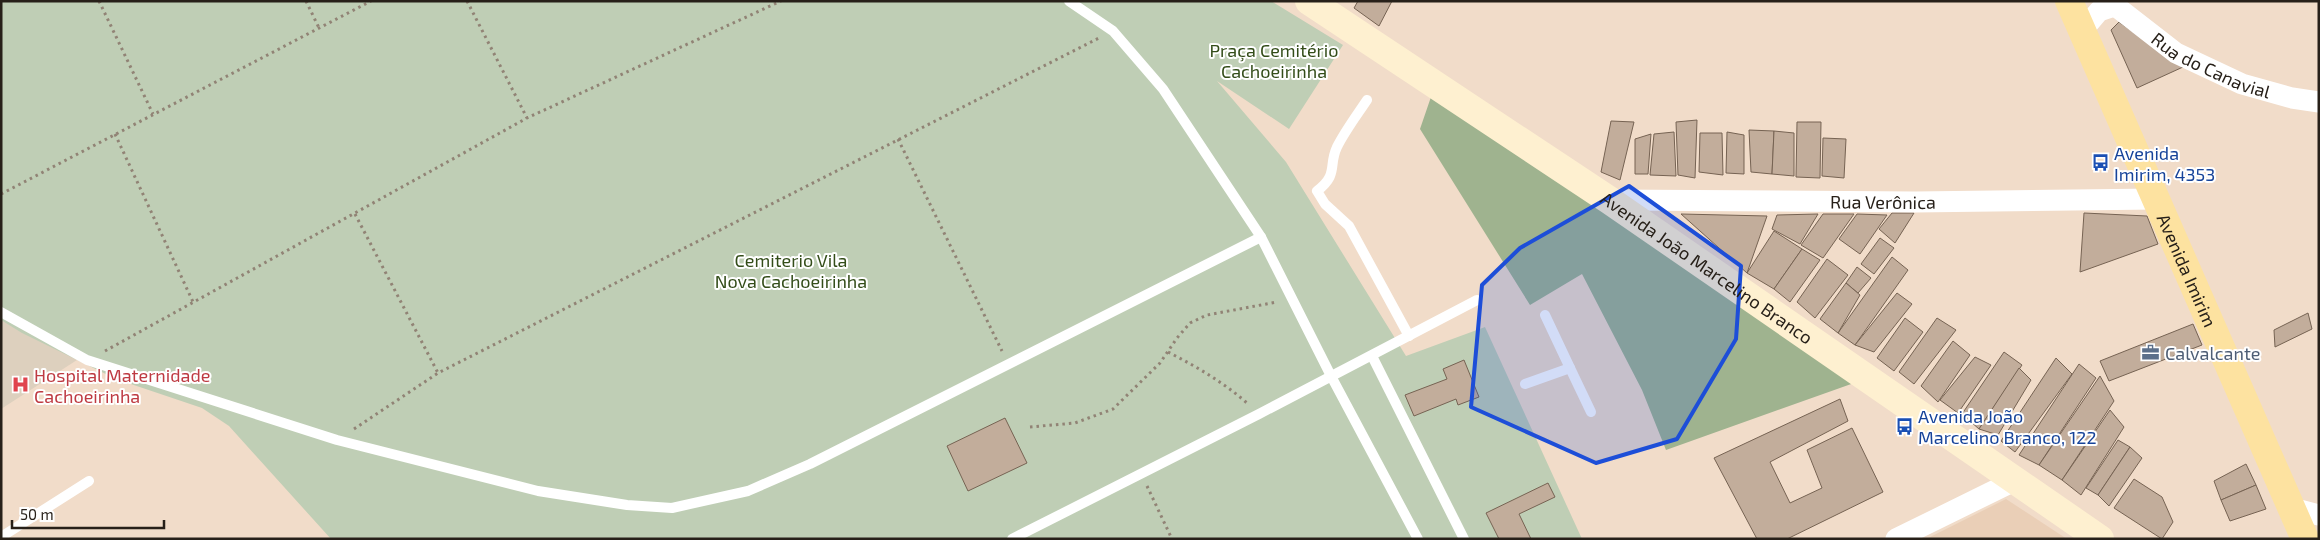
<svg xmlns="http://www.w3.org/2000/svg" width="2320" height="540" font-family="'Exo 2',sans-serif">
	<rect width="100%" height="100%" fill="#f1dcc9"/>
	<path fill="#eacfb7" d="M2006,499L2067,539H1926Z"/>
	<path fill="#ddd0be" d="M1,315L77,360L1,409Z"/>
	<path fill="#bfceb5" d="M1,1H1271L1343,45L1289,129L1217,81L1286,162L1406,356L1485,327L1582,539H331L229,426L202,408L116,379L22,333L1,320Z"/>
	<path fill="#9fb38f" d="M1432,94L1854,383L1666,450L1642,390L1582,274L1530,305L1420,129Z"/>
	<g fill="#c2ad9b" stroke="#766353">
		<path d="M1358,1H1392L1379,26L1354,8Z"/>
		<path d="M2119,22L2183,67L2137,88L2111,30Z"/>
		<path d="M1697,120L1695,178L1678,175L1676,122Z"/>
		<path d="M1611,121L1634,122L1620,180L1601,172Z"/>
		<path d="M1797,122H1821L1820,178L1796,177Z"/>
		<path d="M1749,130L1774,131L1772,174L1751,172Z"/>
		<path d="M1774,131L1794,133V176L1772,174Z"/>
		<path d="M1674,132L1676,176L1650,175L1654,134Z"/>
		<path d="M1727,132L1744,135V174L1726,173Z"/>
		<path d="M1700,133H1722L1723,175L1699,172Z"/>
		<path d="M1651,134L1648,174H1635V139Z"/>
		<path d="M1823,138L1846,139L1844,178L1822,176Z"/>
		<path d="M1892,213H1914L1895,243L1879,229Z"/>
		<path d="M2084,213L2147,216L2158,244L2080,272Z"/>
		<path d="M1681,214L1767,216L1747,273Z"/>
		<path d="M1818,214L1800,244L1772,229L1777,215Z"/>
		<path d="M1823,214H1854L1823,258L1801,245Z"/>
		<path d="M1857,214L1887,215L1860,254L1839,239Z"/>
		<path d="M1774,231L1802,249L1774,289L1747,273Z"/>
		<path d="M1880,238L1894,248L1874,274L1861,264Z"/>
		<path d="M1802,249L1820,260L1790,302L1774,289Z"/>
		<path d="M1892,257L1908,270L1855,345L1838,333Z"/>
		<path d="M1827,259L1848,275L1815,318L1797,302Z"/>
		<path d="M1857,267L1871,278L1858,293L1846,283Z"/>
		<path d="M1846,283L1860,295L1838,333L1820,319Z"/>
		<path d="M1897,293L1912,304L1874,352L1855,345Z"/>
		<path d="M2308,313L2312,329L2275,347L2274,330Z"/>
		<path d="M1905,318L1923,332L1894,371L1877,358Z"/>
		<path d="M1937,318L1956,330L1914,384L1899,372Z"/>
		<path d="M2193,324L2202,345L2109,381L2100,361Z"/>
		<path d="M1953,341L1970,355L1938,402L1921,386Z"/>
		<path d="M2004,352L2022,365L1979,429L1962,414Z"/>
		<path d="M1975,357L1991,365L1958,413L1940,400Z"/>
		<path d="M2056,358L2072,374L2015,452L2001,441Z"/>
		<path d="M1464,360L1479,397L1458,405L1456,399L1414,416L1405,395L1447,379L1443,369Z"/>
		<path d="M2079,364L2096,378L2039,465L2019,455Z"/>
		<path d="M2019,368L2031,380L1998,435L1979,429Z"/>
		<path d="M2100,376L2114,401L2062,480L2039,465Z"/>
		<path d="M1840,399L1848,421L1770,462L1790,503L1822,488L1807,450L1852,428L1883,492L1787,539H1757L1714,458Z"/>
		<path d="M2110,410L2124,427L2081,495L2062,480Z"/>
		<path d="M1005,418L1027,463L968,491L947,446Z"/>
		<path d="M2118,440L2130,447L2098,495L2086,488Z"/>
		<path d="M2130,447L2142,458L2109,506L2098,495Z"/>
		<path d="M2246,464L2256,485L2221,500L2214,481Z"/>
		<path d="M2134,479L2162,497L2173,522L2162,539L2114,508Z"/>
		<path d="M1548,483L1555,497L1519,514L1531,539H1499L1486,513Z"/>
		<path d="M2256,485L2266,509L2230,521L2221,500Z"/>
	</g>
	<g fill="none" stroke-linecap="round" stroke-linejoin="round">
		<g stroke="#918375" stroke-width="3" stroke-dasharray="2.5 4" stroke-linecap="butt">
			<path d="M99,1L153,114"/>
			<path d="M306,1L319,28"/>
			<path d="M467,1L527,118"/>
			<path d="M115,134L194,304"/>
			<path d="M898,139L1002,351"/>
			<path d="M1,194L371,1"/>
			<path d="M355,214L438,373"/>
			<path d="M105,351L527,118L781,1"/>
			<path d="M1168,352C1197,367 1223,382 1247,403"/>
			<path d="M1030,427L1075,423L1113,409L1160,363L1177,338L1190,323L1207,315L1277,302"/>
			<path d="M354,429L438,373L1099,38"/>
			<path d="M1147,486L1172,539"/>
		</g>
		<g stroke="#fff" stroke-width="10">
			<path d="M1069,1L1113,31L1163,89L1261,237L1331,376L1418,539"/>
			<path d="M1367,100C1357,115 1345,131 1337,147C1328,166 1339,174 1317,191L1325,204L1349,226L1409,336"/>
			<path d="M1,312L87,360L337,440L538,491L627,505L672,508L748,491L810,464L1261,237"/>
			<path d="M1372,356L1464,539"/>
			<path d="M1570,368L1591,412"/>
			<path d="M1525,384L1570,368L1545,315"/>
			<path d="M1,537L89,481"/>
			<path d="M1012,539L1259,414L1477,300"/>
		</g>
		<g stroke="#fff" stroke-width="21">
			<path id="s1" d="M2109,1L2176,53L2242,84L2292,98L2319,102"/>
			<path d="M2082,31L2099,11L2114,6"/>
			<path id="s2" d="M1609,200L1915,202L2156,199"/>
			<path d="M2292,508L2319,515"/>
			<path d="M1896,539L2016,480"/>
		</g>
		<path stroke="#fef0d0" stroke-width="28" id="s3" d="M1309,1L1609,200L2100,539"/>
		<path stroke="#fde2a0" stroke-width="28" id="s4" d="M2069,1L2305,539"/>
	</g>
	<path fill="#1d4ed8" fill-opacity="0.2" stroke="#1d4ed8" stroke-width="4" stroke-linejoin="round" d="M1629,186L1741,266L1736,339L1677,439L1596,463L1471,407L1482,285L1520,248Z"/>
	<defs>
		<symbol id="bus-bare" viewBox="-9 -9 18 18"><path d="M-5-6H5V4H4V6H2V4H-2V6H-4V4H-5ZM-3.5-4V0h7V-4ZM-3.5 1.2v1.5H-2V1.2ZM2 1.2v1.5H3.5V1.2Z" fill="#1a4fb4" stroke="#fff" stroke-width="2.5" paint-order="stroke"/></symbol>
		<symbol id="office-bare" viewBox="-9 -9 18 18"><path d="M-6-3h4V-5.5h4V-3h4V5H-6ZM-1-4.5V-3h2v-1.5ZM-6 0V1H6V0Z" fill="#5c6f8a" stroke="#fff" stroke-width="2.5" paint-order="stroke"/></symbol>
		<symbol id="hospital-bare" viewBox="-9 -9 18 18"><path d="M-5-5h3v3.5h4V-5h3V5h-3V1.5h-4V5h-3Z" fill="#e0444e" stroke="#fff" stroke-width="2.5" paint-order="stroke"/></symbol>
	</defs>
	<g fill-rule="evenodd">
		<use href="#bus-bare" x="2088" y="150" width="25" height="25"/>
		<use href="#office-bare" x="2138" y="340" width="25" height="25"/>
		<use href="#hospital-bare" x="8" y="372" width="25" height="25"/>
		<use href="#bus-bare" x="1892" y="414" width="25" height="25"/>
	</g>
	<g text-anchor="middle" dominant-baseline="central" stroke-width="4" stroke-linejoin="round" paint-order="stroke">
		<g font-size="18" fill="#334d19" stroke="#fff">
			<text x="1274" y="50">Praça Cemitério<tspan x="1274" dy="21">Cachoeirinha</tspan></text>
			<text x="791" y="260">Cemiterio Vila<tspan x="791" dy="21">Nova Cachoeirinha</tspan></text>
		</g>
		<g font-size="18" fill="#272019" stroke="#fff">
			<text stroke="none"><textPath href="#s1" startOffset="122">Rua do Canavial</textPath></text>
			<text stroke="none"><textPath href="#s2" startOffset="274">Rua Verônica</textPath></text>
			<text stroke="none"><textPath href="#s3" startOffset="479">Avenida João Marcelino Branco</textPath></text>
			<text stroke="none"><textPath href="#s4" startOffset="294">Avenida Imirim</textPath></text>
		</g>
		<g font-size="18" fill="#164399" stroke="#fff" text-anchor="start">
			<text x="2114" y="153">Avenida<tspan x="2114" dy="21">Imirim, 4353</tspan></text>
			<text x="1918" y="416">Avenida João<tspan x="1918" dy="21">Marcelino Branco, 122</tspan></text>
		</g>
		<g font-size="18" fill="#4e5e75" stroke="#fff" text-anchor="start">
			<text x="2165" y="353">Calvalcante</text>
		</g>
		<g font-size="18" fill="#be3a42" stroke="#fff" text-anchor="start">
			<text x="34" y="375">Hospital Maternidade<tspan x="34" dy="21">Cachoeirinha</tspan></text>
		</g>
	</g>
	<rect width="2320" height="540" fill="none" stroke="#272019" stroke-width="5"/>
	<path d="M12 520v8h152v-8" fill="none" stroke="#272019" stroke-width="2.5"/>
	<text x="20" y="520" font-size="15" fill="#272019" stroke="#ffffff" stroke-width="4" paint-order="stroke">50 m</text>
</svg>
